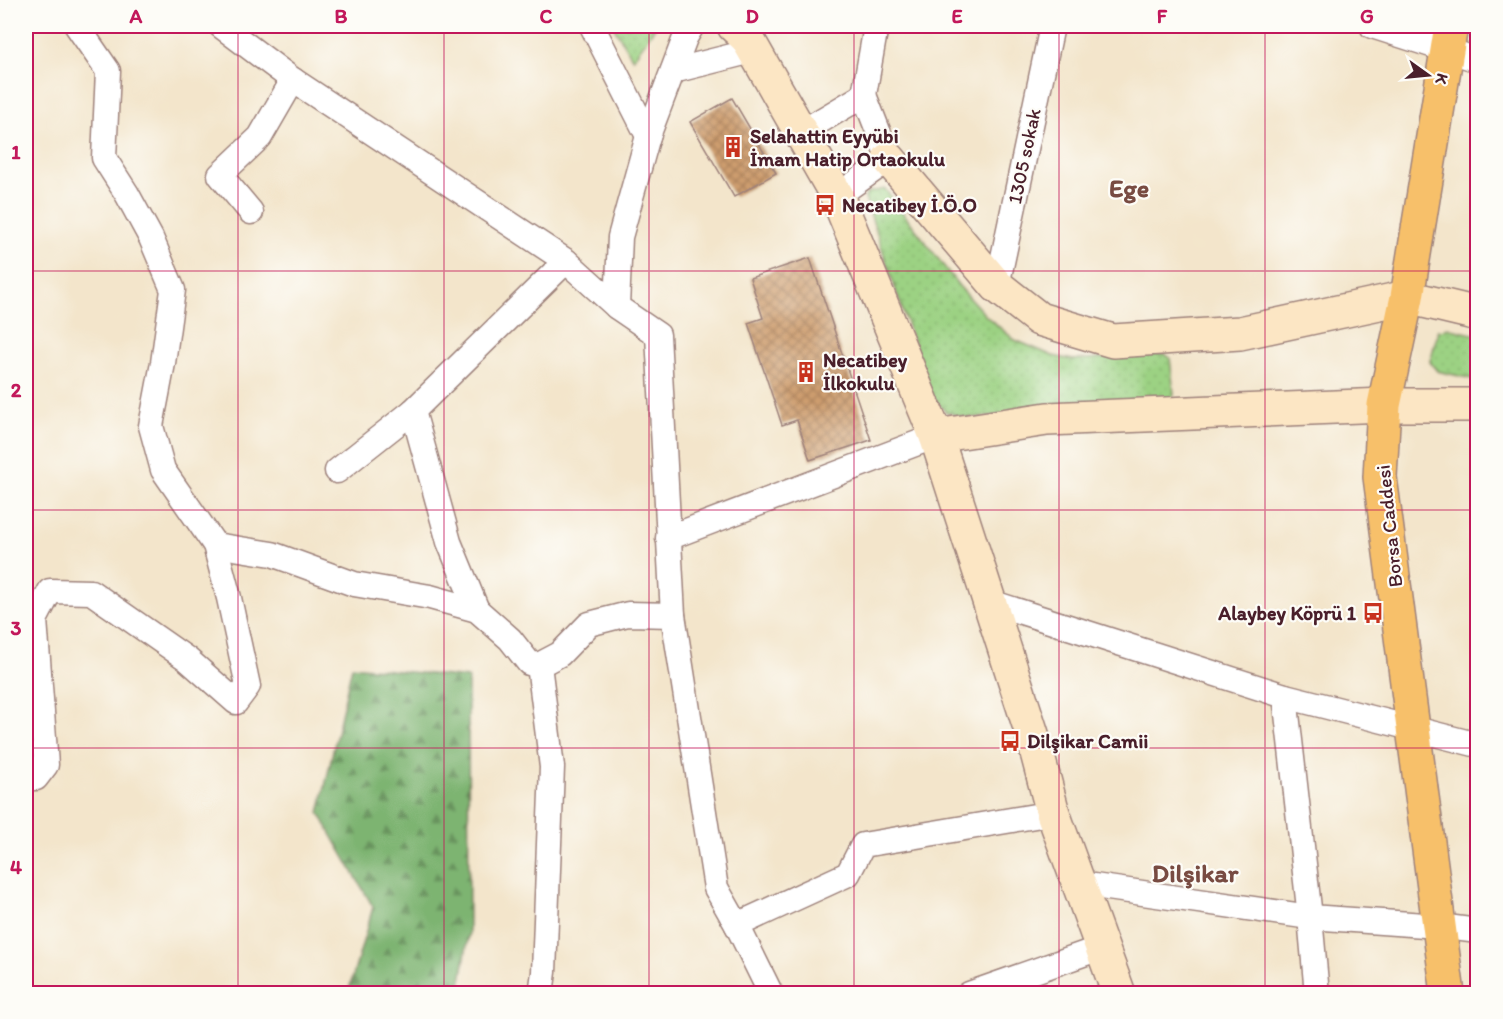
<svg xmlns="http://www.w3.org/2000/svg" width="1503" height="1019" font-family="Itim,sans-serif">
	<defs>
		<pattern id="forest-firs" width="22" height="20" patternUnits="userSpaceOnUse" patternTransform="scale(1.5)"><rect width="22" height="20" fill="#7db471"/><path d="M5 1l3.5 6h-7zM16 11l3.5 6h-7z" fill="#68925d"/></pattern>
		<pattern id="park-dots" width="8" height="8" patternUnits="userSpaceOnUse" patternTransform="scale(1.5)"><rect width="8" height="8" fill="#9cd283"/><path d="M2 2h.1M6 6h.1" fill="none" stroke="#88b471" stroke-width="1.8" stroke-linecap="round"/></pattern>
		<pattern id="building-cross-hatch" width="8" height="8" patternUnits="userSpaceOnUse" patternTransform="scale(1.5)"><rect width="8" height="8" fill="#cd9d6e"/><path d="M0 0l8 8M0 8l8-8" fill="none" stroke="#a87f5b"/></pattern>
	</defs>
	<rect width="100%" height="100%" fill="#fdfcf7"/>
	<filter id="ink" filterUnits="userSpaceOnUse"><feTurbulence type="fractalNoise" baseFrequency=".0167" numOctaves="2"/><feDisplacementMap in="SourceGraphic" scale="12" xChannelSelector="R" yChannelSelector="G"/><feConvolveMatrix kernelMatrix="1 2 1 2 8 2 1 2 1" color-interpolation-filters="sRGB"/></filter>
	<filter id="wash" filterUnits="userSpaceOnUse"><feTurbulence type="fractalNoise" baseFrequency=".008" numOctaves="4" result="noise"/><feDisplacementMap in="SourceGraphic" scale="24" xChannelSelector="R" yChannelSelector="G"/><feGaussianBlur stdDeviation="1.35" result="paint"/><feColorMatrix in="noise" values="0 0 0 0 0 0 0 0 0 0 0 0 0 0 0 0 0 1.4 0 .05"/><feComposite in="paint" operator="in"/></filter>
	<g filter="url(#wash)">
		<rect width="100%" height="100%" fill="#f3e5cb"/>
		<path fill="url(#forest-firs)" stroke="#646a4e" stroke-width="1.5" d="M352,666L468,678L469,933L459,993H348L373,907L319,813Z"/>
		<g fill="url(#park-dots)" stroke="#737857" stroke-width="1.5">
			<path d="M613,26H656L633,59Z"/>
			<path d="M885,189L959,286L986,316L1015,340L1053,356L1073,360L1165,354L1170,358L1174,394L1171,400L967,418L946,412L931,395L865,198L867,193Z"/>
			<path d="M1447,328L1477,335V380L1437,371L1430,362L1438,331Z"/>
		</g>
		<g id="blocks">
			<g fill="url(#building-cross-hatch)">
				<path d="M732,98L776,173L734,197L690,122Z"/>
				<path d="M810,258L871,440L810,460L797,420L782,425L748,323L763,318L750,278Z"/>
			</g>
		</g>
	</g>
	<g filter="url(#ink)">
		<use href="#blocks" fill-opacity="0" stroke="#9e827b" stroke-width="1.5"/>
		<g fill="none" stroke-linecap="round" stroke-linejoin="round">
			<defs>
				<g id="street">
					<path d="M221,26L293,80L566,261L617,307"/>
					<path d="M592,26L648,136"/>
					<path d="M692,26L685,38L648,136L620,237L617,307L658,335L673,615L716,888L737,925L771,994"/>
					<path d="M1372,26L1478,60"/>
					<path d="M673,71L752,51"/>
					<path d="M864,95L876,26"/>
					<path d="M800,133L864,95"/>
					<path d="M837,196L889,159L864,95"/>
					<path d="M251,212L220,175L260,137L293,80"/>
					<path d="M997,286L1052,26"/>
					<path d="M413,411L449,542L477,610"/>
					<path d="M337,471L413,411L566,261"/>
					<path d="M668,538L936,436"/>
					<path d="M215,545L272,554L354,584L430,597L477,610L510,639L529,663L539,665L560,654L589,624L628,614L673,615"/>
					<path d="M987,601L1285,696L1478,745"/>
					<path d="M539,665L552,767L544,972L541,994"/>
					<path d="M1285,696L1310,917L1317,994"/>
					<path d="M26,778H36L46,765L35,620L50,591L91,592L187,659L236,702L248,686L229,598L215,545L163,470L151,426L163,363L173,290L151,238L127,194L104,158L108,71L77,26"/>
					<path d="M1080,884L1310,917L1439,926L1478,931"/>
					<path d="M737,925L848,874L863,845L1053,813"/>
					<path d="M969,994L1103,947"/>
				</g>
				<g id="secondary">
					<path d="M734,26L747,38L837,196L936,436L1032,734L1053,813L1119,994"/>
					<path d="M889,159L997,286L1039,319L1113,341L1240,333L1407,297L1478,314"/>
					<path d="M936,436L1047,419L1384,405H1478"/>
				</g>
				<path id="primary" d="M1448,994L1380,477L1384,405L1407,297L1451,26"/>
			</defs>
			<use href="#street" stroke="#9e827b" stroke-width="27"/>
			<use href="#secondary" stroke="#9e827b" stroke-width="36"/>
			<use href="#primary" stroke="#9e827b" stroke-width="36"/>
			<use href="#street" stroke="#fff" stroke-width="24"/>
			<use href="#secondary" stroke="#fce6c4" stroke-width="33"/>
			<use href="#primary" stroke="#f7c06b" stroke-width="33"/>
		</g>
	</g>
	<path fill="none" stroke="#c2185b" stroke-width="1.5" stroke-opacity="0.55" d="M238,26V994M444,26V994M649,26V994M854,26V994M1059,26V994M1265,26V994M26,271H1478M26,510H1478M26,748H1478"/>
	<defs>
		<symbol id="building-bare" viewBox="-9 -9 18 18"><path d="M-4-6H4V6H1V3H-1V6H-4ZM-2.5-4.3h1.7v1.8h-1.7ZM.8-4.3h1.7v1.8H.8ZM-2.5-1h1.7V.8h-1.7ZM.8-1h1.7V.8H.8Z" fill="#c8321e" stroke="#fdfcf7" stroke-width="2.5" paint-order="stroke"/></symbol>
		<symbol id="bus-bare" viewBox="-9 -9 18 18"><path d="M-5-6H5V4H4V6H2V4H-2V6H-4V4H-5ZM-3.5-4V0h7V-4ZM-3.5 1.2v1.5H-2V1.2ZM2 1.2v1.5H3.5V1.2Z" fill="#c8321e" stroke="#fdfcf7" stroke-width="2.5" paint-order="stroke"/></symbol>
	</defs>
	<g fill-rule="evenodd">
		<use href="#building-bare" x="718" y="132" width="30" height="30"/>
		<use href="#bus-bare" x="810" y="190" width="30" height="30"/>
		<use href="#building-bare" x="791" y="357" width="30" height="30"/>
		<use href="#bus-bare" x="1358" y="598" width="30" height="30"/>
		<use href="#bus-bare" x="995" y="726" width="30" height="30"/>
	</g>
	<g text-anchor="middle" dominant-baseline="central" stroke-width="4.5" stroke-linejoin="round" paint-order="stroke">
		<g font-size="20" font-weight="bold" fill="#4a1f2b" stroke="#fdfcf7" text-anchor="start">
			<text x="750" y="136">Selahattin Eyyübi<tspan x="750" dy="23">İmam Hatip Ortaokulu</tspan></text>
			<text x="842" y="205">Necatibey İ.Ö.O</text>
			<text x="823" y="360">Necatibey<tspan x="823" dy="23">İlkokulu</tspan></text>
			<text x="1356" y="613" text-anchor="end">Alaybey Köprü 1</text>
			<text x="1027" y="741">Dilşikar Camii</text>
		</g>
		<g font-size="20" fill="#4a1f2b" stroke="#fdfcf7">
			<text transform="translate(1024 156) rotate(-78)">1305 sokak</text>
			<text transform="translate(1389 526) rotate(-96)">Borsa Caddesi</text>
		</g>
		<g font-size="26" font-weight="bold" fill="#784b42" stroke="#fdfcf7">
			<text x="1129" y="188">Ege</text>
			<text x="1195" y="873">Dilşikar</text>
		</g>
	</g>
	<rect width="1503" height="1019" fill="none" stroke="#fdfcf7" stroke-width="66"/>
	<g transform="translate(1428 75) rotate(105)" stroke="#fdfcf7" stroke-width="4.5" paint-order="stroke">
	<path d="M0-4.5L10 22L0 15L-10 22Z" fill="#4a1f2b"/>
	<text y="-9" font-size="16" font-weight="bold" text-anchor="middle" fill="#4a1f2b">K</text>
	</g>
	<rect x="33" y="33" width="1437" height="953" fill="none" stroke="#c2185b" stroke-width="2"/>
	<g font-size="20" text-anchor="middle" font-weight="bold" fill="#c2185b">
		<text x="136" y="23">A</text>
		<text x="341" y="23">B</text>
		<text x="546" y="23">C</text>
		<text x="752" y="23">D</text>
		<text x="957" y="23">E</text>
		<text x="1162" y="23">F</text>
		<text x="1367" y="23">G</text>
		<text x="16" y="159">1</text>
		<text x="16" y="397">2</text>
		<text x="16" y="635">3</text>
		<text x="16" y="874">4</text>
	</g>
</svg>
